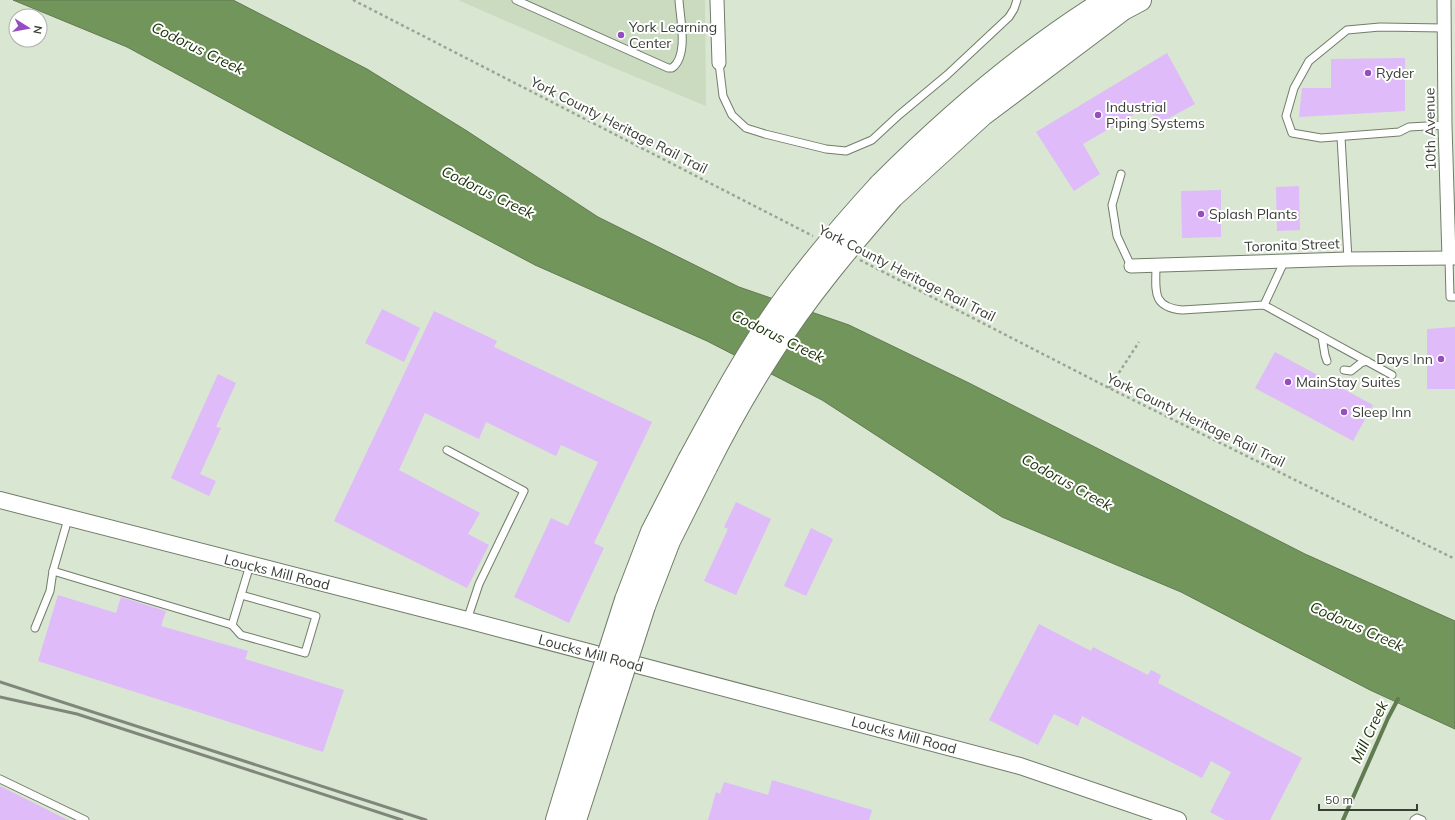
<svg xmlns="http://www.w3.org/2000/svg" width="1455" height="820" font-family="Mulish,sans-serif">
	<rect width="100%" height="100%" fill="#d9e6d2"/>
	<path fill="#cadbc0" d="M458,0H705L706,106L607,65Z"/>
	<path fill="#72955b" stroke="#617b50" d="M13,0H233L367,69L467,131L598,217L739,287L849,325L969,383L1305,554L1455,621V729L1370,690L1181,592L1002,517L822,400L707,341L535,265L284,132L127,47Z"/>
	<g fill="none" stroke-linecap="round" stroke-linejoin="round">
		<path stroke="#617b50" stroke-width="4" d="M1343,820L1388,718L1398,699"/>
	</g>
	<g fill="#dfbbf9">
		<path d="M1167,53L1195,104L1158,124L1148,106L1083,144L1100,174L1074,191L1036,132Z"/>
		<path d="M1405,58V111L1299,117L1302,88H1331V59Z"/>
		<path d="M1299,186L1300,230L1277,231L1276,187Z"/>
		<path d="M1221,190V237L1182,238L1181,191Z"/>
		<path d="M382,309L420,328L404,362L365,343Z"/>
		<path d="M434,311L497,341L494,347L652,422L594,543L604,548L569,623L514,597L551,518L568,526L598,462L561,445L556,456L486,422L479,439L425,413L399,470L480,513L468,534L489,545L467,588L334,521Z"/>
		<path d="M1455,327V389H1427V329Z"/>
		<path d="M1275,352L1373,405L1353,441L1255,388Z"/>
		<path d="M218,374L236,383L216,427L221,428L200,474L216,481L209,496L171,478Z"/>
		<path d="M736,502L771,519L736,595L704,581L728,529L724,527Z"/>
		<path d="M811,528L833,539L806,596L784,586Z"/>
		<path d="M58,595L116,613L121,597L166,611L161,626L248,651L245,659L344,690L323,752L38,661Z"/>
		<path d="M1039,624L1091,651L1093,647L1148,675L1151,670L1161,675L1158,683L1302,758L1270,820H1225L1210,812L1231,772L1211,761L1202,778L1082,716L1078,726L1054,714L1038,745L989,720Z"/>
		<path d="M772,780L872,810L869,820H708L716,792L720,794L724,782L768,795Z"/>
		<path d="M0,786L68,820H0Z"/>
	</g>
	<g fill="none" stroke-linecap="round" stroke-linejoin="round">
		<defs>
			<g id="service">
				<path d="M516,0L668,68H672C689,56 680,18 679,0"/>
				<path d="M1444,28L1380,27L1347,30L1309,61L1294,88L1286,116L1292,133L1321,138L1399,132L1409,127L1445,125"/>
				<path d="M719,63L723,96L732,115L746,128L765,134L826,149L846,151L872,140L899,115L947,75L1009,17L1014,9L1017,0"/>
				<path d="M1341,137L1348,259"/>
				<path d="M1121,174L1112,205L1117,236L1131,266"/>
				<path d="M1449,258L1450,297H1455"/>
				<path d="M1156,265C1156,290 1151,307 1182,310L1264,305L1392,375"/>
				<path d="M1264,305L1284,262"/>
				<path d="M1322,337L1325,355L1327,361"/>
				<path d="M1344,370L1351,371L1361,363L1367,361"/>
				<path d="M447,450L524,491L479,584L467,620"/>
				<path d="M68,519L53,571L232,625L250,565"/>
				<path d="M232,625L241,635L305,653L316,616L241,595"/>
				<path d="M35,628L50,591L53,571"/>
				<path d="M0,779L85,820"/>
				<path d="M1414,820L1417,818L1422,820"/>
			</g>
			<g id="minor">
				<path d="M717,0L719,63"/>
				<path d="M1444,0L1445,125L1449,258"/>
				<path d="M1131,266L1348,259L1455,258"/>
			</g>
			<path id="tertiary" d="M0,500L467,620L1020,766L1178,820"/>
			<g id="motorway">
				<path d="M880,185C950,115 1023,52 1107,0"/>
				<path d="M892,197L982,115L1123,9L1140,0"/>
				<path d="M626,600L652,532L689,460"/>
				<path d="M644,606L669,541L706,467"/>
				<path d="M557,820L590,712"/>
				<path d="M575,820L606,724"/>
			</g>
		</defs>
		<use href="#service" stroke="#717d6a" stroke-width="9"/>
		<use href="#minor" stroke="#717d6a" stroke-width="15"/>
		<use href="#tertiary" stroke="#717d6a" stroke-width="18"/>
		<use href="#motorway" stroke="#717d6a" stroke-width="24"/>
		<g stroke="#9aa495" stroke-width="2.5" stroke-dasharray="3 3" stroke-linecap="butt">
			<path d="M353,0L813,236"/>
			<path d="M860,260L1109,388L1455,559"/>
			<path d="M1109,388L1139,342"/>
		</g>
		<use href="#service" stroke="#fff" stroke-width="7"/>
		<use href="#minor" stroke="#fff" stroke-width="13"/>
		<use href="#tertiary" stroke="#fff" stroke-width="16"/>
		<use href="#motorway" stroke="#fff" stroke-width="22"/>
		<g stroke="#7f877a" stroke-width="3">
			<path d="M0,682L426,820"/>
			<path d="M0,697L77,714L402,820"/>
		</g>
		<defs>
			<g id="motorway-bridge">
				<path d="M689,460C720,403 750,347 788,295C817,256 848,220 880,185"/>
				<path d="M706,467C726,427 748,388 772,351C807,296 849,246 892,197"/>
				<path d="M590,712L626,600"/>
				<path d="M606,724L644,606"/>
			</g>
		</defs>
		<use href="#motorway-bridge" stroke="#717d6a" stroke-width="24" stroke-linecap="butt"/>
		<use href="#motorway-bridge" stroke="#fff" stroke-width="22"/>
	</g>
	<g fill="#954dc0" stroke="#fff" stroke-width="1.5">
		<circle cx="621" cy="35" r="4"/>
		<circle cx="1368" cy="73" r="4"/>
		<circle cx="1098" cy="115" r="4"/>
		<circle cx="1201" cy="214" r="4"/>
		<circle cx="1441" cy="359" r="4"/>
		<circle cx="1288" cy="382" r="4"/>
		<circle cx="1344" cy="412" r="4"/>
	</g>
	<g text-anchor="middle" dominant-baseline="central" stroke-width="4" stroke-linejoin="round" paint-order="stroke">
		<g font-size="14" fill="#393e36" stroke="#fff" text-anchor="start">
			<text x="629" y="27">York Learning<tspan x="629" dy="16">Center</tspan></text>
			<text x="1376" y="73">Ryder</text>
			<text x="1106" y="107">Industrial<tspan x="1106" dy="16">Piping Systems</tspan></text>
			<text x="1209" y="214">Splash Plants</text>
			<text x="1433" y="359" text-anchor="end">Days Inn</text>
			<text x="1296" y="382">MainStay Suites</text>
			<text x="1352" y="412">Sleep Inn</text>
		</g>
		<g font-size="14" fill="#393e36" stroke="#fff">
			<text transform="translate(619 125) rotate(27)">York County Heritage Rail Trail</text>
			<text transform="translate(1430 129) rotate(-91)">10th Avenue</text>
			<text transform="translate(1292 245) rotate(-2)">Toronita Street</text>
			<text transform="translate(907 273) rotate(27)">York County Heritage Rail Trail</text>
			<text transform="translate(1196 420) rotate(26)">York County Heritage Rail Trail</text>
			<text transform="translate(277 572) rotate(14)">Loucks Mill Road</text>
			<text transform="translate(591 653) rotate(15)">Loucks Mill Road</text>
			<text transform="translate(904 735) rotate(15)">Loucks Mill Road</text>
		</g>
		<g font-size="15" font-style="italic" fill="#1c3408" stroke="#fff">
			<text transform="translate(198 48) rotate(26)">Codorus Creek</text>
			<text transform="translate(488 192) rotate(26)">Codorus Creek</text>
			<text transform="translate(778 336) rotate(26)">Codorus Creek</text>
			<text transform="translate(1067 482) rotate(29)">Codorus Creek</text>
			<text transform="translate(1357 626) rotate(24)">Codorus Creek</text>
			<text transform="translate(1369 732) rotate(-65)">Mill Creek</text>
		</g>
	</g>
	<g transform="translate(28 28) rotate(101)"><circle r="19" fill="#ffffff" stroke="#b0b2af"/>
	<path d="M0-3L7 15L0 10L-7 15Z" fill="#954dc0"/>
	<text y="-6" font-size="11" font-weight="bold" text-anchor="middle" fill="#393e36">N</text>
	</g>
	<path d="M1319 804v6h98v-6" fill="none" stroke="#393e36" stroke-width="2"/>
	<text x="1325" y="804" font-size="12" fill="#393e36" stroke="#ffffff" stroke-width="3" paint-order="stroke">50 m</text>
</svg>
